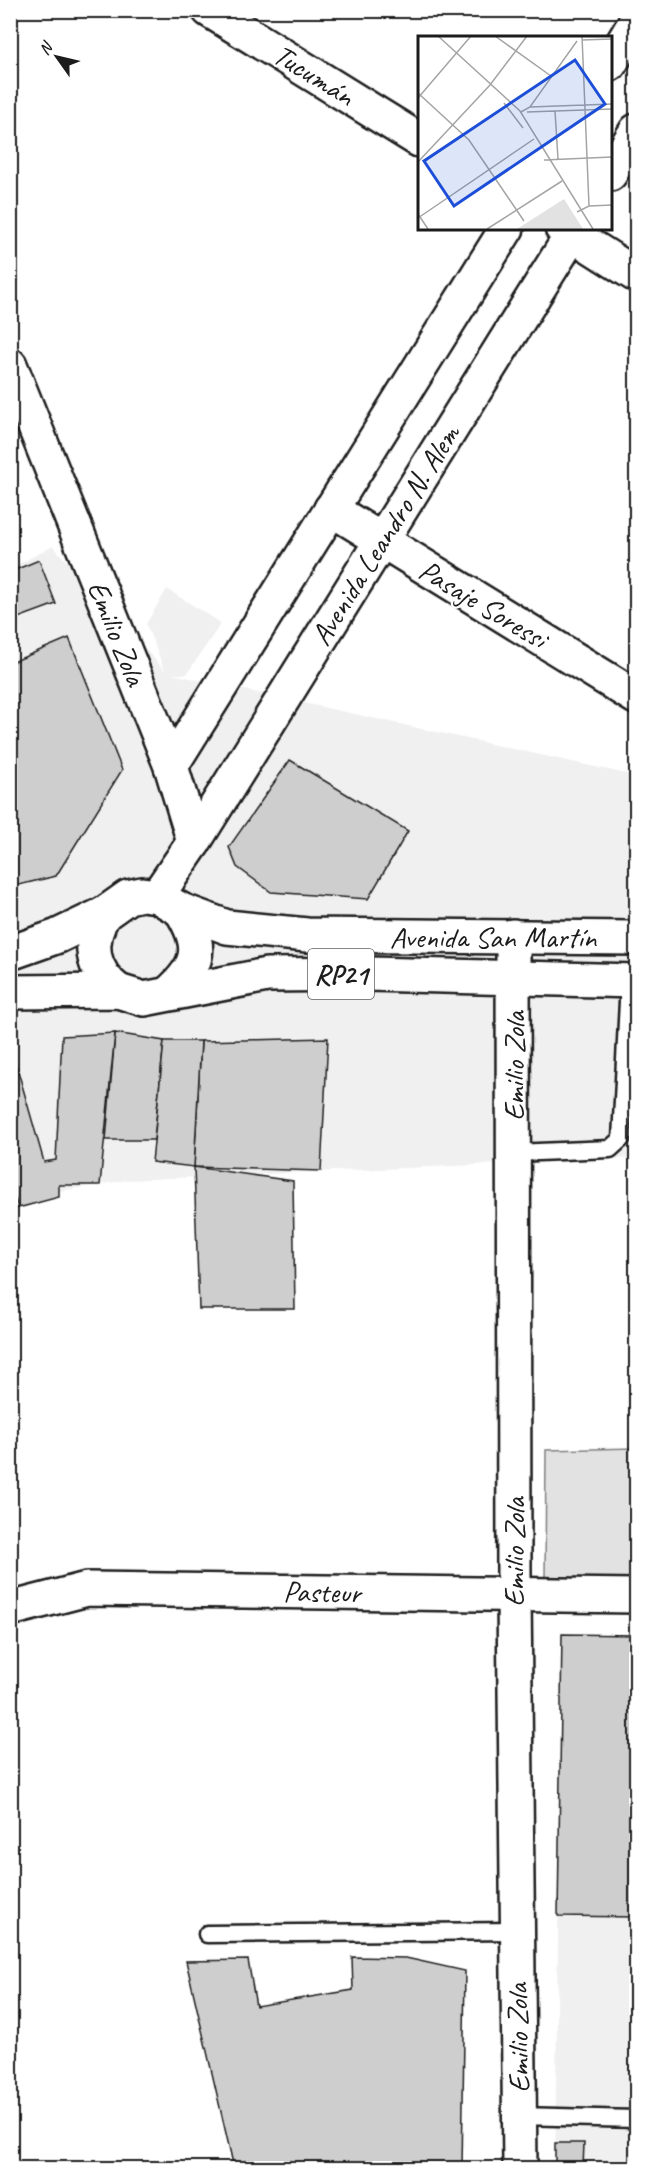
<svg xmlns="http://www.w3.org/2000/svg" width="647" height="2179" font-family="Caveat,sans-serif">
	<rect width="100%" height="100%" fill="#fff"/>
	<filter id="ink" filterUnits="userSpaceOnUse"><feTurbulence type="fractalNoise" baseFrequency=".0167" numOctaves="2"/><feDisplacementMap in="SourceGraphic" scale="12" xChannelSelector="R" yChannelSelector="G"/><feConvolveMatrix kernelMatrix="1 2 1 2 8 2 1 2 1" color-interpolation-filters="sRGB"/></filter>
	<g filter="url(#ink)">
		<g fill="#f0f0f0">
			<path d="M53,546L165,671L146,624L167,589L221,623L187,674H172L636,776V1158L127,1180L11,1199V568Z"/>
			<path d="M562,1634L636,1635V2168H555Z"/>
		</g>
		<path fill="#e2e2e2" stroke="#7f7f7f" stroke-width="1.5" d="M636,1448V1581L545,1579L546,1450Z"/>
		<g fill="#cecece" stroke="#1c1c1c" stroke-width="1.5">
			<path d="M39,560L56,604L10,621V572Z"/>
			<path d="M69,638L122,770L56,876L10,887V663Z"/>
			<path d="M290,760L408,831L368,899L271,892L237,867L229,847Z"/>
			<path d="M115,1033L164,1041L154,1140H106Z"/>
			<path d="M115,1033L100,1185H59V1197L18,1208L10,1183V1043L44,1162L56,1160L62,1036Z"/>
			<path d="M328,1038L321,1171L194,1167L201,1041Z"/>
			<path d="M164,1041H201L194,1167L152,1162Z"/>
			<path d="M194,1167L293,1181L295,1309H199Z"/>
			<path d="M562,1634L636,1635V1917L558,1916Z"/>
			<path d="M352,1957L406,1958L465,1971L462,2168H234L186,1961L248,1960L256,2006L353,1990Z"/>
			<path d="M555,2143H584L583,2168H565L555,2161Z"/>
		</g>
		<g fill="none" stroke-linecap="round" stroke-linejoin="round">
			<defs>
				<g id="lane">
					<path d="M514,1153L610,1149L621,1139L629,981"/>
					<path d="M207,1934L517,1931"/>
					<path d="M519,2116L636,2119"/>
				</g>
				<g id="street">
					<path d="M209,10L419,140"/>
					<path d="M562,228L636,275"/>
					<path d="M10,365L171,766"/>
					<path d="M331,509L636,697"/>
					<path d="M513,936L514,1595L520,2168"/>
				</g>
				<g id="secondary">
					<path d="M610,64L636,21"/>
					<path d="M610,174L636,131"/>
					<path d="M194,842L576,228"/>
					<path d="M157,896L194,842L171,766L507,228"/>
					<path d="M10,1609L87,1589L636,1596"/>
				</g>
				<g id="primary">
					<path d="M104,914C87,943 91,970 118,991"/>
					<path d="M10,953L58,936L104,914L128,897L142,894L157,896L181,910L227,927L307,935L636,938"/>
					<path d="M10,992L118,991L144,999L267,975L369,974L636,981"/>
					<path d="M170,992C201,964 203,946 181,910"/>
				</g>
			</defs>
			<use href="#lane" stroke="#1c1c1c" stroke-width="21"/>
			<use href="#street" stroke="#1c1c1c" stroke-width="38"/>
			<use href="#secondary" stroke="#1c1c1c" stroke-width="38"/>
			<use href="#primary" stroke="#1c1c1c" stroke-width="38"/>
			<use href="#lane" stroke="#fff" stroke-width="16"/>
			<use href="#street" stroke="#fff" stroke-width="33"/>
			<use href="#secondary" stroke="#fff" stroke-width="33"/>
			<use href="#primary" stroke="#fff" stroke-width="33"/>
		</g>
	</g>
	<g text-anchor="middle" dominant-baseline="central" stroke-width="4.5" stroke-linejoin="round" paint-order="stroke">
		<rect fill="#fff" stroke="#606060" stroke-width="1.5" x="308" y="949" width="66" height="50" rx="4.5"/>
		<g font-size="28" font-weight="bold" fill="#1c1c1c">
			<text x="341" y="974">RP21</text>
		</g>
		<g font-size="30" fill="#1c1c1c" stroke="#fff">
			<text transform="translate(314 75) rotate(32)">Tucumán</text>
			<text transform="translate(385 535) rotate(-58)">Avenida Leandro N. Alem</text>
			<text transform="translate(483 604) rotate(31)">Pasaje Soressi</text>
			<text transform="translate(117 633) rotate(68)">Emilio Zola</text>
			<text x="493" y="937">Avenida San Martín</text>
			<text transform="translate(514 1066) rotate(-90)">Emilio Zola</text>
			<text transform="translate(514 1552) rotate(-90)">Emilio Zola</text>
			<text transform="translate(322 1592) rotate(1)">Pasteur</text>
			<text transform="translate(518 2038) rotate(-91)">Emilio Zola</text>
		</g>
	</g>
	<g transform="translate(418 36)">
		<rect width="194" height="194" fill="#fff"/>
		<path d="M146,163L165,193H99Z" fill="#e2e2e2"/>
		<path fill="none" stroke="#a4a4a4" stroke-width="1.5" d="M20,0L102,75L175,193M77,0L133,40M164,0L171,170M164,4L194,3M0,57L51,104L106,185M0,62L53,0M86,67L105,92M112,71L194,68M137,75L140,123M103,76L112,71L159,5M109,76L194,73M126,124L194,121M0,126L72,49L109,0M159,176L171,170L194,169M0,178L10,193M0,182L116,103M69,193L144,145"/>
		<path fill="#1d4ed8" fill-opacity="0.15" stroke="#1d4ed8" stroke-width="3" d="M157,24L187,68L36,170L6,125Z"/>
		<rect width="194" height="194" fill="none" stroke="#1c1c1c" stroke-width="3"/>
	</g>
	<rect width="647" height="2179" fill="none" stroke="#fff" stroke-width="36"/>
	<rect x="18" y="18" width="611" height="2143" fill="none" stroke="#1c1c1c" stroke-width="2" filter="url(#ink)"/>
	<g transform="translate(57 57) rotate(304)" stroke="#ffffff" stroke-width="4.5" paint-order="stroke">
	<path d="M0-4.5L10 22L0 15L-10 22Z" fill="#1c1c1c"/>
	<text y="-9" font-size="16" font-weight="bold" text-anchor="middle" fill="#1c1c1c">N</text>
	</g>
</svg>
